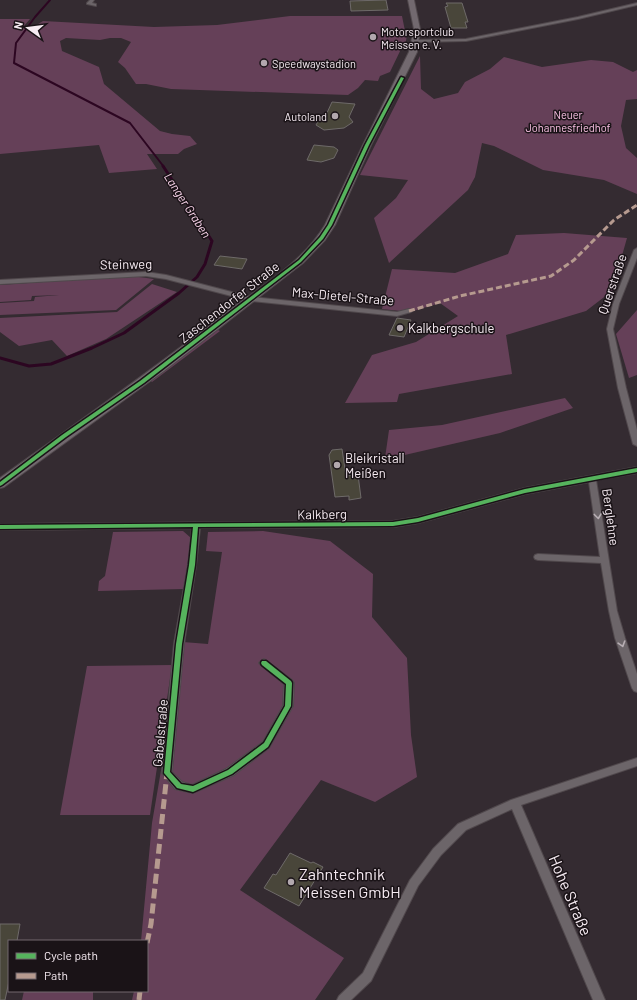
<svg xmlns="http://www.w3.org/2000/svg" width="637" height="1000" font-family="Barlow,sans-serif">
	<rect width="100%" height="100%" fill="#342b31"/>
	<g fill="#654058">
		<path d="M290,16H402L405,31L401,33V35H407L405,46L402,47L390,72L380,76L378,81L365,80L358,88L348,95L171,89L146,84H136L125,68L118,62L131,42L121,38H110L100,40L66,38L60,41L62,51L99,67L104,84L160,131L172,134L190,136L197,144L184,149L178,154H147L157,169L109,173L99,145L0,154V19H30L24,26H35L43,21L154,27L217,25Z"/>
		<path d="M420,56L421,89L434,99L458,93L465,82L490,69L504,57L542,67L591,60L613,62L633,72L637,70V99L626,100L621,126L626,148L637,158V194L604,180L543,170L494,146L482,143L475,177L468,190L389,263L374,218L396,198L408,180L360,175L361,173Z"/>
		<path d="M564,233L627,238L612,291L586,311L506,335L512,374L399,394L397,402L345,403L372,355L416,342L458,316L440,303L410,312L382,309L392,269L455,273L508,254L516,235Z"/>
		<path d="M115,277H139L154,279L116,310L0,315V303L34,301L35,297L59,295L32,296L31,300L0,302V285Z"/>
		<path d="M152,284L177,292L106,339L67,356L52,340L19,346L0,332V318L117,312Z"/>
		<path d="M637,310V375L629,378L616,334Z"/>
		<path d="M218,330L220,331L152,382L150,380Z"/>
		<path d="M565,398L573,408L500,433L396,457L385,458L389,430L442,425Z"/>
		<path d="M183,531L191,538L184,589L98,591L99,581L105,576L113,532Z"/>
		<path d="M263,531L330,541L373,574L372,617L407,658L411,735L417,777L375,802L321,780L240,890L344,958L315,1000H132L134,991H147V941H141L152,823L183,642L208,644L222,552L206,551L208,532Z"/>
		<path d="M172,665L150,815H60L87,666Z"/>
		<path d="M24,991H93V1000H22Z"/>
	</g>
	<g fill="none" stroke-linecap="round" stroke-linejoin="round">
		<path stroke="#2c0621" stroke-width="2" d="M50,0L35,17L16,43L14,63L130,123L164,167"/>
		<path stroke="#2c0621" stroke-width="3" d="M0,358L29,366L51,364L92,348L124,333L179,293L197,277L205,264L212,241L163,166"/>
	</g>
	<g fill="#49463a" stroke="#6e6a69">
		<path d="M386,0L388,10L351,11L350,1Z"/>
		<path d="M446,3H462L468,22H465L467,28H451L445,7L448,6Z"/>
		<path d="M332,102L355,104L349,117L353,122L344,128L324,130L316,125L322,115H326Z"/>
		<path d="M314,145L334,147L338,150L334,158L321,162L307,160Z"/>
		<path d="M220,256L247,259L242,269L214,265Z"/>
		<path d="M397,318L411,320L404,337L389,335Z"/>
		<path d="M342,449L346,476L358,475L361,498L349,500V496L335,497L329,455L332,450Z"/>
		<path d="M290,853L311,863L313,862L323,867L299,906L264,888L273,874L276,875Z"/>
		<path d="M0,924H20L17,941H9V981L5,1000H0Z"/>
	</g>
	<g fill="none" stroke-linecap="round" stroke-linejoin="round">
		<defs>
			<g id="street">
				<path d="M90,0H94L92,3L96,4V6L87,4V3Z"/>
				<path d="M637,3V5L578,19L466,41L416,42L414,41L416,40L466,39L578,17Z"/>
				<path d="M637,248V258L619,304L613,329L626,388L637,430V446L633,444L618,388L607,329L613,304L634,250Z"/>
				<path d="M146,272L166,275L251,297L397,312L409,309L412,311L411,312L397,316L251,301L166,279L146,276L0,284V280Z"/>
				<path d="M637,467V473L596,480L617,611L625,638L637,674V692L634,691L632,688L615,638L609,611L601,563L538,560L535,559L534,557L535,555L538,554L600,557L589,482L525,494L418,523L393,527L200,528L196,565L184,644L172,772L182,782L192,785L226,769L263,742L283,706L284,684L261,665L259,663L261,661L264,659L267,661L292,680L294,683L293,706L269,748L234,775L193,793L175,789L162,773L174,644L188,565L192,528L0,530V524L393,521L418,517L525,488Z"/>
				<path d="M637,758V766L521,805L605,1000H593L512,809L466,830L441,855L418,886L371,981L351,1000H337L339,996L363,973L410,880L433,849L458,824L511,800Z"/>
			</g>
			<path id="secondary" d="M408,0H414L420,29L417,52L371,145L335,225L325,240L303,263L164,371L4,487L0,488V478C77,423 154,369 228,311C262,286 303,262 325,225L363,145L409,52L414,29Z"/>
		</defs>
		<use href="#street" stroke="#50484c" stroke-width="2"/>
		<use href="#secondary" stroke="#50484c" stroke-width="2"/>
		<use href="#street" fill="#6c6569" fill-rule="evenodd"/>
		<use href="#secondary" fill="#72696f" fill-rule="evenodd"/>
		<path stroke="#b69a8f" stroke-width="3" stroke-dasharray="6 3" stroke-linecap="butt" d="M409,311L460,296L551,276L574,260L614,220L637,205"/>
		<g stroke="#b69a8f" stroke-width="5" stroke-dasharray="10 5" stroke-linecap="butt">
			<path d="M147,943L151,924L167,773"/>
			<path d="M139,1000L140,991"/>
		</g>
		<defs>
			<g id="cycleway">
				<path d="M401,77L404,78L369,145L332,225L323,239L301,262L144,383L66,437L2,485L0,486V482L62,435L140,381L299,260L320,237L328,225L365,145Z"/>
				<path d="M637,468V472L525,493L418,522L393,526L198,527L195,565L182,644L170,772L181,784L193,786L228,770L264,743L285,706L286,684L262,665L261,663L262,661H266L291,681L292,683L291,706L268,747L232,774L193,792L177,788L164,773L176,644L189,565L193,527L0,529V525L393,522L418,518L525,489Z"/>
			</g>
		</defs>
		<use href="#cycleway" stroke="#1a1317" stroke-width="3"/>
		<use href="#cycleway" fill="#56b35d" fill-rule="evenodd"/>
	</g>
	<defs><path id="oneway-chevron" d="M-2-3.5L2.5 0L-2 3.5" fill="none" stroke-width="1.6" stroke-linecap="round" stroke-linejoin="round"/></defs>
	<g stroke="#b8afb4">
		<use href="#oneway-chevron" transform="translate(598 516) rotate(83)"/>
		<use href="#oneway-chevron" transform="translate(622 644) rotate(73)"/>
	</g>
	<g fill="#b2a8ae" stroke="#1a1317" stroke-width="1.5">
		<circle cx="373" cy="37" r="4"/>
		<circle cx="264" cy="63" r="4"/>
		<circle cx="335" cy="116" r="4"/>
		<circle cx="400" cy="328" r="4"/>
		<circle cx="337" cy="465" r="4"/>
		<circle cx="291" cy="882" r="4"/>
	</g>
	<g text-anchor="middle" dominant-baseline="central" stroke-width="3" stroke-linejoin="round" paint-order="stroke">
		<g font-size="11" fill="#f6ebf2" stroke="#1a1317" text-anchor="start">
			<text x="381" y="31">Motorsportclub<tspan x="381" dy="13">Meissen e. V.</tspan></text>
			<text x="272" y="63">Speedwaystadion</text>
			<text x="327" y="116" text-anchor="end">Autoland</text>
		</g>
		<g font-size="11" fill="#fbc2e5" stroke="#1a1317">
			<text x="568" y="114">Neuer<tspan x="568" dy="13">Johannesfriedhof</tspan></text>
		</g>
		<g font-size="12" font-style="italic" fill="#fbd5ec" stroke="#1a1317">
			<text transform="translate(188 205) rotate(57)">Langer Graben</text>
		</g>
		<g font-size="13" fill="#f6ebf2" stroke="#1a1317">
			<text transform="translate(126 264) rotate(-1)">Steinweg</text>
			<text transform="translate(612 284) rotate(-71)">Querstraße</text>
			<text transform="translate(343 296) rotate(5)">Max-Dietel-Straße</text>
			<text transform="translate(229 302) rotate(-38)">Zaschendorfer Straße</text>
			<text transform="translate(322 514) rotate(-1)">Kalkberg</text>
			<text transform="translate(611 517) rotate(82)">Berglehne</text>
			<text transform="translate(160 733) rotate(-85)">Gabelstraße</text>
		</g>
		<g font-size="13" fill="#f6ebf2" stroke="#1a1317" text-anchor="start">
			<text x="408" y="328">Kalkbergschule</text>
			<text x="345" y="458">Bleikristall<tspan x="345" dy="15">Meißen</tspan></text>
		</g>
		<g font-size="16" fill="#f6ebf2" stroke="#1a1317" text-anchor="start">
			<text x="299" y="873">Zahntechnik<tspan x="299" dy="18">Meissen GmbH</tspan></text>
		</g>
		<g font-size="16" fill="#f6ebf2" stroke="#1a1317">
			<text transform="translate(571 895) rotate(67)">Hohe Straße</text>
		</g>
	</g>
	<rect x="8" y="940" width="140" height="52" fill="#1a1317" stroke="#72696f"/>
	<rect x="16" y="953" width="20" height="6" fill="#56b35d" stroke="#72696f"/>
	<text x="44" y="960" font-size="12" fill="#f6ebf2">Cycle path</text>
	<rect x="16" y="973" width="20" height="6" fill="#b69a8f" stroke="#72696f"/>
	<text x="44" y="980" font-size="12" fill="#f6ebf2">Path</text>
	<g transform="translate(28 28) rotate(284)" stroke="#1a1317" stroke-width="3" paint-order="stroke">
	<path d="M0-3L7 15L0 10L-7 15Z" fill="#f6ebf2"/>
	<text y="-6" font-size="11" font-weight="bold" text-anchor="middle" fill="#f6ebf2">N</text>
	</g>
</svg>
